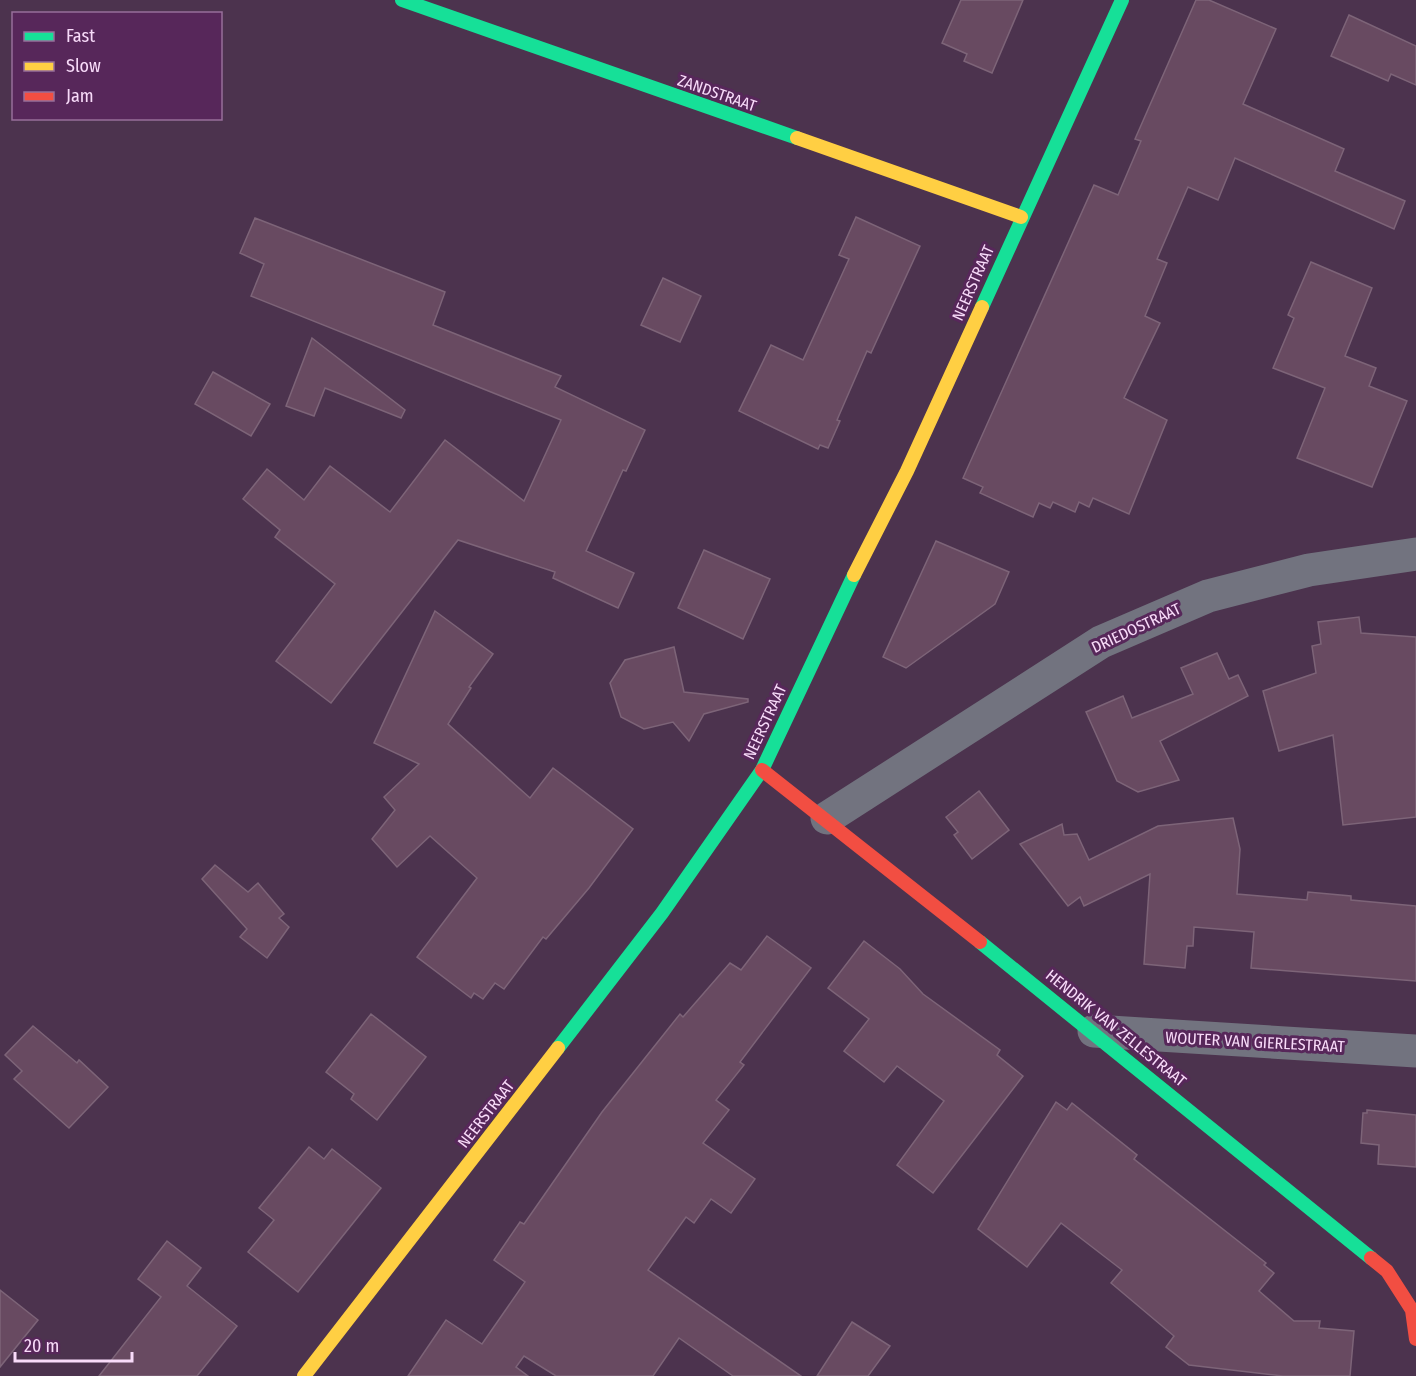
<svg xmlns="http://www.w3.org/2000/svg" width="1416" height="1376" font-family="'Fira Sans Condensed',sans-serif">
	<rect width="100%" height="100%" fill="#4c334e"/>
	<g fill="#684a61" stroke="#7d6478" stroke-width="1.5">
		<path d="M961,0H1023L992,73L964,61L967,54L942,43Z"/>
		<path d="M1196,0H1209L1276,29L1243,104L1344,149L1335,171L1405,201L1394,229L1235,158L1218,200L1188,187L1157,259L1167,263L1145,316L1160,323L1124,398L1167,420L1129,514L1093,498L1089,507L1079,502L1075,512L1053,502L1050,508L1039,503L1033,517L980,493L983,487L963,478L1094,185L1118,195L1141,141L1135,139Z"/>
		<path d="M1349,15L1416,46V85L1391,74L1388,81L1331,56Z"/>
		<path d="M856,217L920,246L871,353L867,351L837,420L840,421L828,448L820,445L818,449L739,411L771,345L803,360L849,259L839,255Z"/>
		<path d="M255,218L445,292L433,325L561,376L555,387L645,430L626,471L623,470L586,551L634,573L618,608L553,578L555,572L458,540L331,703L276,661L335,584L275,537L280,530L243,499L267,469L304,500L330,466L390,512L445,440L524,501L561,420L251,296L264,264L240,253Z"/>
		<path d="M1311,262L1372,288L1345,356L1376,368L1369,386L1407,401L1372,487L1297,458L1325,388L1273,368L1294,318L1288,315Z"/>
		<path d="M663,278L701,296L680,342L641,325Z"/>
		<path d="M312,338L405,410L401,418L325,388L314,416L286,406Z"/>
		<path d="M213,372L270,404L251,436L195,404Z"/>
		<path d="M936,541L1009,572L995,604L906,668L883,657Z"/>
		<path d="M704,550L770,579L743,639L678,608Z"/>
		<path d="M435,611L493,654L469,687L471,688L448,724L530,798L553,768L633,829L589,888L546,939L543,937L504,989L495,983L483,999L474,993L471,998L417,957L477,878L430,836L397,867L372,839L395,810L384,797L419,764L374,743Z"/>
		<path d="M1359,617L1361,633L1416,637V817L1343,825L1333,735L1279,751L1263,691L1316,673L1312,646L1321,644L1318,622Z"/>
		<path d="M674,647L684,692L748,699V702L704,714L689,741L673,722L644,729L621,717L610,683L625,660Z"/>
		<path d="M1217,653L1229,679L1238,675L1248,696L1160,741L1179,780L1138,792L1117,781L1086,712L1123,696L1132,718L1193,694L1181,668Z"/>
		<path d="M979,791L1009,830L972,859L954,835L958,832L946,817Z"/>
		<path d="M1233,818L1240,849L1237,894L1307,900L1308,892L1351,896V900L1416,906V981L1251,968L1254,932L1194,927L1193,946H1187L1185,968L1144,964L1150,874L1084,906L1080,897L1068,906L1020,844L1062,824L1064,835L1077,834L1089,860L1158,826Z"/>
		<path d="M215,865L248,892L258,883L284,914L279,918L289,927L267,958L240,937L247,929L202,879Z"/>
		<path d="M767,936L811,968L740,1062L744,1065L716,1100L729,1110L703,1143L755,1179L731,1213L711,1199L694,1223L686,1217L648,1270L801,1376H733L679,1338L653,1376H556L524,1356L516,1367L528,1376H408L446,1320L482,1344L525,1282L494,1260L520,1222L524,1224L602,1112L680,1014L683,1017L730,963L741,970Z"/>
		<path d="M864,941L900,969L923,994L1000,1050L997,1055L1023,1076L933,1193L897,1165L944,1101L897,1066L884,1082L844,1051L869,1019L828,988Z"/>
		<path d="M371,1014L426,1057L377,1120L351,1099L354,1094L326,1072Z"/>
		<path d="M33,1026L77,1063L79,1060L108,1087L69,1128L14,1079L22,1071L5,1055Z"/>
		<path d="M1056,1102L1067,1110L1072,1103L1137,1155L1134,1159L1266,1263L1264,1265L1274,1273L1259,1291L1294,1321H1320L1319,1328L1354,1331L1350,1376H1283L1189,1365L1166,1347L1174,1336L1111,1283L1122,1270L1061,1223L1027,1267L978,1229Z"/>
		<path d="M1367,1110L1416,1115V1167L1378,1164L1379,1145L1361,1143L1363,1113H1367Z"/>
		<path d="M309,1147L324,1159L332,1149L381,1188L298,1292L248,1252L274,1220L259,1208Z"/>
		<path d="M167,1241L201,1268L187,1286L237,1326L197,1376H99L161,1297L138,1279Z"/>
		<path d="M0,1290L38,1320L0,1367Z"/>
		<path d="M852,1322L890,1346L868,1376H817Z"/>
	</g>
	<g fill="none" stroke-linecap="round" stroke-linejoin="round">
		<g stroke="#72737f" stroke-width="33">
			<path d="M827,818L1101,642L1208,596L1309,570L1416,554"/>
			<path d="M1094,1031L1416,1051"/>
		</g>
		<g stroke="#16e098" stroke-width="14">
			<path d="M402,0L797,138"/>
			<path d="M982,307L1122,0"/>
			<path d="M980,942L1371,1258"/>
			<path d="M558,1048L662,913L762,770L854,575"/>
		</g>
		<g stroke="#ffcf43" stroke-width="14">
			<path d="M797,138L1021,217"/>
			<path d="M854,575L907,471L982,307"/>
			<path d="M304,1376L558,1048"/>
		</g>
		<g stroke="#f24e42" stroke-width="14">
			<path d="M762,770L980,942"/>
			<path d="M1371,1258L1387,1271L1412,1310L1416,1339"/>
		</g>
	</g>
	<g text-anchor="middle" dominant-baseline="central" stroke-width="6" stroke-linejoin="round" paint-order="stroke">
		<g font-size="16" fill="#f8dbf9" stroke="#57275a">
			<text transform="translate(717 93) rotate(19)">ZANDSTRAAT</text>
			<text transform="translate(973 283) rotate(-66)">NEERSTRAAT</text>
			<text transform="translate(1136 628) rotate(-25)">DRIEDOSTRAAT</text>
			<text transform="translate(765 722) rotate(-65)">NEERSTRAAT</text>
			<text transform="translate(1116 1028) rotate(39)">HENDRIK VAN ZELLESTRAAT</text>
			<text transform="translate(1255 1042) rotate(3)">WOUTER VAN GIERLESTRAAT</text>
			<text transform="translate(486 1114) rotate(-52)">NEERSTRAAT</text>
		</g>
	</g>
	<rect x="12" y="12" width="210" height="108" fill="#57275a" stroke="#976f9a" stroke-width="1.5"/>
	<rect x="24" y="32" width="30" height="9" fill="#16e098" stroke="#976f9a" stroke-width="1.5"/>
	<text x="66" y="42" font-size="18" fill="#f8dbf9">Fast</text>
	<rect x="24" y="62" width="30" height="9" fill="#ffcf43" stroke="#976f9a" stroke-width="1.5"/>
	<text x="66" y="72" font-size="18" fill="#f8dbf9">Slow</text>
	<rect x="24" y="92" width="30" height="9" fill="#f24e42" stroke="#976f9a" stroke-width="1.5"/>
	<text x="66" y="102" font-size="18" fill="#f8dbf9">Jam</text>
	<path d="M15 1352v9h117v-9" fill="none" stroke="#f8dbf9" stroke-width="3"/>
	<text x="24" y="1352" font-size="18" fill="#f8dbf9" stroke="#57275a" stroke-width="4.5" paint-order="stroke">20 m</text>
</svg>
